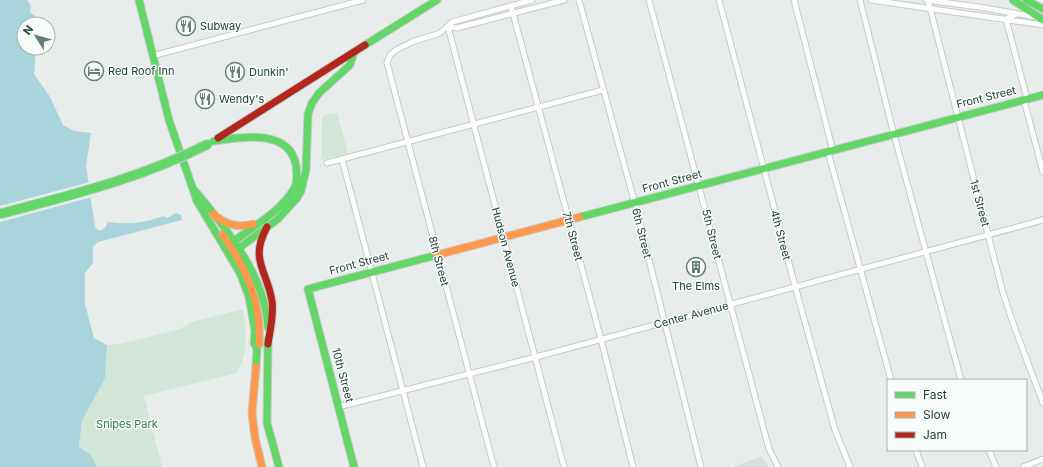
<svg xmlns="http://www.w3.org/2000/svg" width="1043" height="467" font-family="Inter,sans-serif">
	<rect width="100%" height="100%" fill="#e8edeb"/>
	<path fill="#d6dedb" d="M762,456L768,467H733Z"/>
	<g fill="#d1e6d8">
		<path d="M337,113L348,153L321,160L322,122L324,115Z"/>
		<path d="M243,309C246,333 249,351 237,373L144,396L162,467H97L90,454L79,447L82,421L105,378L107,345L120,344L180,329L191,322Z"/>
	</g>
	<path fill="#a9d4db" d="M0,0H27L31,6L30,12L36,17L43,18L37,24H24V48H36L34,74L50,97L63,125L74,131L91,133L86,166L95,227L99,231L105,228L108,222C129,225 144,223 163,216L167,218L176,213L181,215L182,220L98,242L93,246V263L85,273V304L94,338L107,345L105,378L82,421L79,447L90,454L97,467H0Z"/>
	<path fill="#e8edeb" d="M90,182L92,197L0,222V206Z"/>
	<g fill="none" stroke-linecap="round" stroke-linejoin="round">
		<defs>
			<g id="street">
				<path d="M579,0L635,204L701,467"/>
				<path d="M649,0L769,449L778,467"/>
				<path d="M719,0L795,286L835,430L850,467"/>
				<path d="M794,0L833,151"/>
				<path d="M860,0L894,135L961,380"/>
				<path d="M871,0L1043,25"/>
				<path d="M926,0L979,7L1036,17"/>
				<path d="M928,0L1003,293L1014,326L1043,403"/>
				<path d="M511,6L601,339L633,467"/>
				<path d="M1016,14L1006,19L1027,99"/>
				<path d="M448,27L564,467"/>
				<path d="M448,27L457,28L564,0"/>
				<path d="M152,56L363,0"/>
				<path d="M1024,100L1043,172"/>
				<path d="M828,152L891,380"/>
				<path d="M342,159L423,467"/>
				<path d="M327,163L603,90"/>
				<path d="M338,407L536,357L1043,220"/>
				<path d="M916,450L922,467"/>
				<path d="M989,450L996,467"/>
				<path d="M494,467L387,63L390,55L396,50L412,42L440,33L452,22L532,0"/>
				<path d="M1023,467L1043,459"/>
			</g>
			<g id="fast">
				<path d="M139,0L169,120L197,201L240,273L249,297L255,331L254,343L257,348L256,367"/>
				<path d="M1013,0L1043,20"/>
				<path d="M1026,0L1043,9"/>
				<path d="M365,45L437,0"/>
				<path d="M214,141C240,137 289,128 296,165C297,173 298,182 294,189C281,211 254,226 234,241L232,247L239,248L278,219L297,198L301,191L306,170L308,114L312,103L319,93L350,65L354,52"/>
				<path d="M195,191C204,201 212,212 220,222C244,254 265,286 268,327"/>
				<path d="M580,217L1043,95"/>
				<path d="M268,339L267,423L279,467"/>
				<path d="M354,467L308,289L437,255"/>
			</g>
			<g id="slow">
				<path d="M213,214C226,225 237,228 253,224"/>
				<path d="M222,234C246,268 262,302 259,344"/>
				<path d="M437,255L580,217"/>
				<path d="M256,367L252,413L255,438L262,467"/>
			</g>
			<g id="jam">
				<path d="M218,138L365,45"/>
				<path d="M267,227C249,260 267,270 272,301C274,315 270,330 268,344"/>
			</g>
		</defs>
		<use href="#street" stroke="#c5cac8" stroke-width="7"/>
		<use href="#fast" stroke="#c3cbc8" stroke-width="9"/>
		<use href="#slow" stroke="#c3cbc8" stroke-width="9"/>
		<use href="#jam" stroke="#c3cbc8" stroke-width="9"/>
		<use href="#street" stroke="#fcfcfc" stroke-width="5"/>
		<use href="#fast" stroke="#63d668" stroke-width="7"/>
		<use href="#slow" stroke="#ff974d" stroke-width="7"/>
		<use href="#jam" stroke="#b3261e" stroke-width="7"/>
		<defs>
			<path id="fast-bridge" d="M0,214C71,195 142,178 208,144"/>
		</defs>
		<use href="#fast-bridge" stroke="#c3ccc9" stroke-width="11" stroke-linecap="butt"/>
		<use href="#fast-bridge" stroke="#63d668" stroke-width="9"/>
	</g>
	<defs>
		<symbol id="restaurant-ring" viewBox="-11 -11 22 22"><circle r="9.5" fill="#f7fbf9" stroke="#697e78" stroke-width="1.5"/><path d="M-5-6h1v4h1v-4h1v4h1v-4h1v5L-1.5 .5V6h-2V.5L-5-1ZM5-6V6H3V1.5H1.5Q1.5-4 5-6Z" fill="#697e78"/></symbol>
		<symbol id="hotel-ring" viewBox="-11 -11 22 22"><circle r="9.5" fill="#f7fbf9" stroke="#697e78" stroke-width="1.5"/><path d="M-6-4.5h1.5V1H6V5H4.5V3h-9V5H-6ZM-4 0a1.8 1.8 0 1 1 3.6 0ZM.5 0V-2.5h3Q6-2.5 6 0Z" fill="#697e78"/></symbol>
		<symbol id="building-ring" viewBox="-11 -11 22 22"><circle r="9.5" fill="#f7fbf9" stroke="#697e78" stroke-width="1.5"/><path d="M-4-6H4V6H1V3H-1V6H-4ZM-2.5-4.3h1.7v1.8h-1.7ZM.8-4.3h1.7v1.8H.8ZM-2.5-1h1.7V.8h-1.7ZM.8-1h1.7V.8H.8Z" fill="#697e78"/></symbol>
	</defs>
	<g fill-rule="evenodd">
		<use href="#restaurant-ring" x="175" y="15" width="22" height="22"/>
		<use href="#hotel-ring" x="83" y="60" width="22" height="22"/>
		<use href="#restaurant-ring" x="224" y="61" width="22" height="22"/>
		<use href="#restaurant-ring" x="194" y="88" width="22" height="22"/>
		<use href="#building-ring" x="685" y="256" width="22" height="22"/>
	</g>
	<g text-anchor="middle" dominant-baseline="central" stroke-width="3" stroke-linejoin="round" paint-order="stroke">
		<g font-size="11" fill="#24423a" stroke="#f7fbf9" text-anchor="start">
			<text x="200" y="26">Subway</text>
			<text x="108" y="71">Red Roof Inn</text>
			<text x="249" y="72">Dunkin'</text>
			<text x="219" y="99">Wendy's</text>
			<text x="696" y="286" text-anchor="middle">The Elms</text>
		</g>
		<g font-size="11" fill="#24423a" stroke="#f7fbf9">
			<text transform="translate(986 97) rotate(-14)">Front Street</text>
			<text transform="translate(672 181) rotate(-15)">Front Street</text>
			<text transform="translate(980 203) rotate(75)">1st Street</text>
			<text transform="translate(642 233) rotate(76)">6th Street</text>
			<text transform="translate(712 234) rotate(76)">5th Street</text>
			<text transform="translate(781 235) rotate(75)">4th Street</text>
			<text transform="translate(573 236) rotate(75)">7th Street</text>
			<text transform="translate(506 247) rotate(75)">Hudson Avenue</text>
			<text transform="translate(439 261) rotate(75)">8th Street</text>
			<text transform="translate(359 263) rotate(-15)">Front Street</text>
			<text transform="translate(691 315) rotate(-15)">Center Avenue</text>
			<text transform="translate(343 375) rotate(75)">10th Street</text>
		</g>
		<g font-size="11" fill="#2d7a4b" stroke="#f7fbf9">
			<text x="127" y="424">Snipes Park</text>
		</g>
	</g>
	<rect x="887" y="379" width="140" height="72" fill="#f7fbf9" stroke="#a3b1ad"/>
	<rect x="895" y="392" width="20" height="6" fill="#63d668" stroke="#a3b1ad"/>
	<text x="923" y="399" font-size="12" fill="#24423a">Fast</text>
	<rect x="895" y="412" width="20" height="6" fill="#ff974d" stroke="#a3b1ad"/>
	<text x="923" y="419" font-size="12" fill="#24423a">Slow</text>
	<rect x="895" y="432" width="20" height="6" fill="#b3261e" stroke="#a3b1ad"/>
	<text x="923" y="439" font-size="12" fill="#24423a">Jam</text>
	<g transform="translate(36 36) rotate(307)"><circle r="19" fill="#f7fbf9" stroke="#a3b1ad"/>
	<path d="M0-3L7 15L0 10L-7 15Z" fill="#697e78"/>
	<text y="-6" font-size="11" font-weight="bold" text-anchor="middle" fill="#24423a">N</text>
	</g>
</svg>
